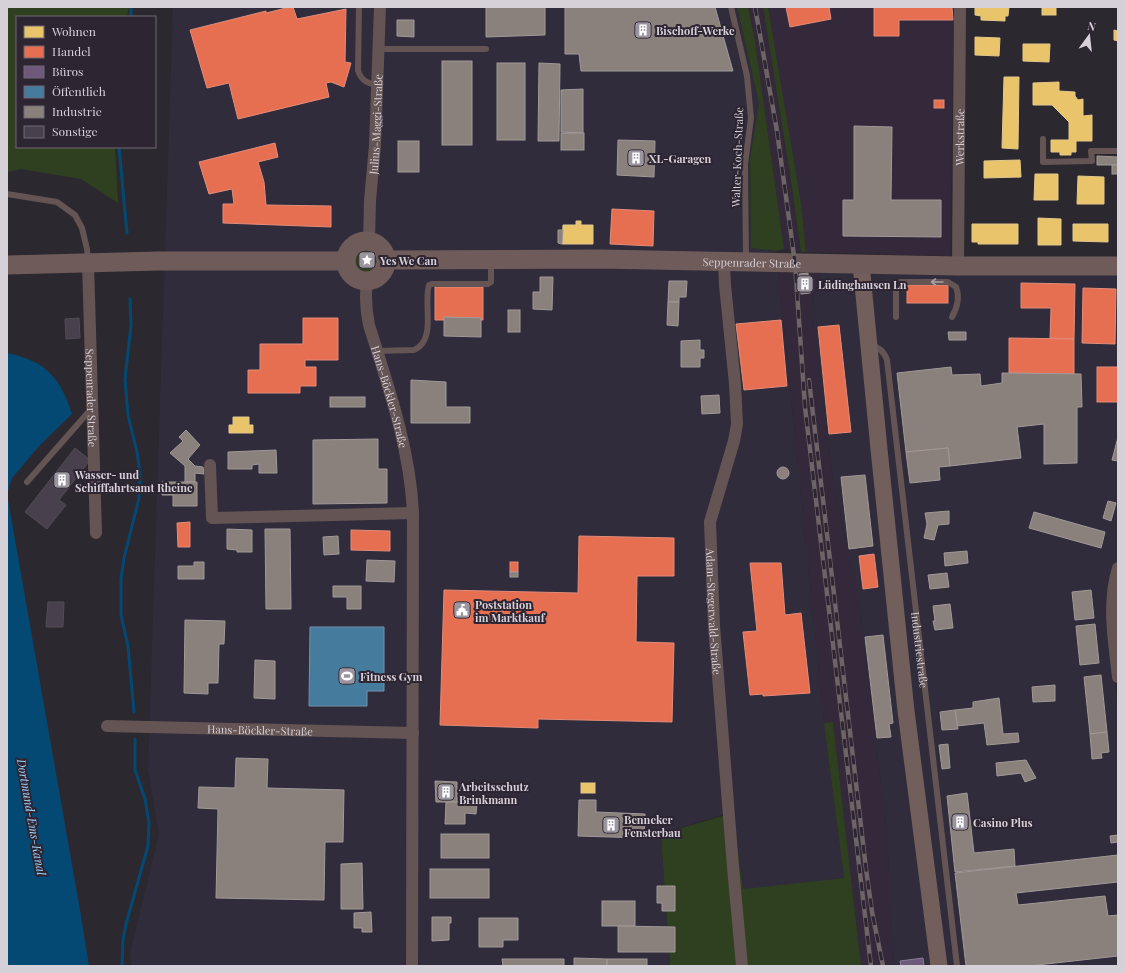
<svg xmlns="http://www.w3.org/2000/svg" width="1125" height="973" font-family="'Playfair Display',serif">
	<rect width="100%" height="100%" fill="#2c282f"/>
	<g fill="#34293a">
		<path d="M748,7H763L791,181L801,252L784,249L755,41Z"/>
		<path d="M768,7H954L950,256L806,252L801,203Z"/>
		<path d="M821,266L812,308L833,479L860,607L888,842L891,932L895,966H861L833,722L824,723L778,269Z"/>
	</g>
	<g fill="#302c3c">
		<path d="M173,7H737L759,103L750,159L751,248L776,251L824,723L844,878L743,890L733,811L661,834L670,966H132L130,954L159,834L148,768Z"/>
		<path d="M821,266L1118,269V565L1106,610L1118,708V966H895L891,932L888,842L860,607L833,479L812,308Z"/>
	</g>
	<g fill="#2e401f">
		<path d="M7,7H129L127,17H17V147H115L118,203L81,179L21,169L7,172Z"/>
		<path d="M737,7H748L755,41L784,249L776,251L751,248L750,159L759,103Z"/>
		<path d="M763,7H768L801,203L806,252H801L791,181Z"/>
		<circle cx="368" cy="260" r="13"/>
		<path d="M833,722L861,966H670L661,834L733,813L743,889L844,878L824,723Z"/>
	</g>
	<path fill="#044973" d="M7,353C46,361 60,377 72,414L40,445L12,478L7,494L80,910L89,966H7Z"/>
	<g fill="#e9c46a" stroke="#e3c88b">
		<path d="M975,7H1009L1008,16H1005V21L981,20V16L975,15Z"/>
		<rect x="1042" y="7" width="14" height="8"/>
		<path d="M1114,30L1118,31V41L1114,40Z"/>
		<path d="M975,37L1000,38L999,56L975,55Z"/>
		<path d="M1023,44H1050L1049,62L1023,61Z"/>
		<path d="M1004,77H1019L1018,149L1002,148Z"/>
		<path d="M1059,82V91L1075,92V96L1078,100L1083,99V116L1092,115V141H1076V152H1071V155H1060V152H1051V140H1069V122L1052,105H1033V83Z"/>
		<path d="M1020,160L1021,177L984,178V161Z"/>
		<path d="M1035,174H1058V200H1034Z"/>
		<path d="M1078,176L1104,177V204H1077Z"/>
		<path d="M1038,218L1061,219V245H1038Z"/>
		<path d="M576,221H581V225H593V244H562L563,225H576Z"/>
		<path d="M972,224H1018V244H978V242H972Z"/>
		<path d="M1073,224H1108V242L1073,241Z"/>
		<path d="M233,417H249V425H253V433H229V425H233Z"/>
		<rect x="581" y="783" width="14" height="10"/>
	</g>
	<g fill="#e76f51" stroke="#e28c7a">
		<path d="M290,7H293L297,19L346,9L345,62L351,63L344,87L331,82L326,83L329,97L238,119L229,83L207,88L190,30L266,11V13Z"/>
		<path d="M786,7H829L831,19L790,27Z"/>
		<path d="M874,7H952L953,20H899V36H874Z"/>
		<rect x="934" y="100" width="10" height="8"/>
		<path d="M275,143L278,157L258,162L264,182L266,205L331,206V227L223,223V204H234L232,189L209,194L199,162Z"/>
		<path d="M612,209L654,211L653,246L610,244Z"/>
		<path d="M1021,283L1075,284L1074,339L1050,338L1051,308H1021Z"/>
		<rect x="907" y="285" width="41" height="18"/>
		<path d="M435,287H483V320H481V318L444,317V320H435Z"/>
		<path d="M1083,288L1116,289L1115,344L1082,343Z"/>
		<path d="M303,318H338V360H305V367H316V386H300V393H248V370H260V344H303Z"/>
		<path d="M781,320L787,386L744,390L736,324Z"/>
		<path d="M839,325L851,432L829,434L818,327Z"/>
		<path d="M1009,338L1074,339V374L1009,373Z"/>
		<rect x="1097" y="367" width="21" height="35"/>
		<path d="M190,522V547H178L177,523Z"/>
		<path d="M351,530L390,531V551L351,550Z"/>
		<path d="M579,536L674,538V576H637L636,642L674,643L672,722L538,719V728L440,725L444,590L578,593Z"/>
		<path d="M874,554L878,587L863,589L859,556Z"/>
		<rect x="510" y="562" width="8" height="10"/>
		<path d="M750,563H781L785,615L801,613L810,693L763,696V694L750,695L743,632L757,631Z"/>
	</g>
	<path fill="#6d597a" stroke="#8c7d96" d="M923,958L924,966H901L900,961Z"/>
	<path fill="#457b9d" stroke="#7094af" d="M310,627H384V691H367V706H309Z"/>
	<g fill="#8a817c" stroke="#a19998">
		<path d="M486,7H545V35L486,37Z"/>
		<path d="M565,7H715L733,71H581L579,54H565Z"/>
		<path d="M397,20H414V37L397,36Z"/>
		<rect x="442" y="61" width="30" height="84"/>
		<rect x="497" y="63" width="28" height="77"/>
		<path d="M539,63L560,64L559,141H538Z"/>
		<path d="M583,89V133L561,132V90Z"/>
		<path d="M854,126L892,127L891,200H941V237L843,236V200H854Z"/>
		<rect x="561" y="133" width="23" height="17"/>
		<path d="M618,140L655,141L654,177L617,175Z"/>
		<rect x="398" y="141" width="21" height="31"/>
		<path d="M1097,156L1118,157V165H1097Z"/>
		<rect x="1112" y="165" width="6" height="9"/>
		<path d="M558,230H563L562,244L558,243Z"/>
		<path d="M808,273L810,293L801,294L799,274Z"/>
		<path d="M540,277H553L552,310L533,309V292H540Z"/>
		<path d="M669,281H687L686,297H679V302H668Z"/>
		<path d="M668,302H679L678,326L667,325Z"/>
		<rect x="508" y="310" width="12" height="22"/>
		<path d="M444,317L481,318V337L444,336Z"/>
		<path d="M948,332H966V340H949Z"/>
		<path d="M700,340V350H704V358H700V367H681V341Z"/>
		<path d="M951,367L952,375L980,374L981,386L1002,383V373L1081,374L1082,407H1077V463L1044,464V424L1017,427L1021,458L950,466L948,448L906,452L897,373Z"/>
		<path d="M411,380L446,382V407H470V423H411Z"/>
		<path d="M719,395L720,413L702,414L701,396Z"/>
		<rect x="330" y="397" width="35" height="10"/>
		<path d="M186,430L200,445L188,459L195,466L203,467L204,474L195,473V482H185V466L170,453L183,441L179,437Z"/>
		<path d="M1118,437V461L1112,460Z"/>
		<path d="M378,439V469H387V503L313,504V440Z"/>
		<path d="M948,448L950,466L939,467L940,480L910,483L906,452Z"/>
		<path d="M276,450L277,473H259V464L252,465V469H228V452Z"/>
		<circle cx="783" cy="473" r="6"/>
		<path d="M865,475L873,546L849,549L841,477Z"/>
		<path d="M162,482H197V506H173V495H162Z"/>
		<path d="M1108,501L1116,503L1111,521L1103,518Z"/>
		<path d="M949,511V524L938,525L934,540L924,538L927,524L925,513Z"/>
		<path d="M1034,512L1105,532L1101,548L1029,528Z"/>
		<path d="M227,529L252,530V552H237V550L227,549Z"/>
		<path d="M265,529H290L291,609H266Z"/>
		<path d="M338,536L339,554L324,555L323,537Z"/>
		<path d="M967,551L968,563L945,566L944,553Z"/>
		<path d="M367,560L395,561L394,582L366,581Z"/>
		<path d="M194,562H204V579H178V566H194Z"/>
		<rect x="510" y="572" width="8" height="5"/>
		<path d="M947,573L949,587L930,589L928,575Z"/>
		<path d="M333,586H361V609H347V597H333Z"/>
		<path d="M1091,590L1094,618L1075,620L1072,592Z"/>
		<path d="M950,604L953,628L935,630L933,621H935L933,606Z"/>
		<path d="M185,620L225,621L224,644H219L218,683H208V694L184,693Z"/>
		<path d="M1095,624L1099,663L1080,665L1076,626Z"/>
		<path d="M883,635L893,723L889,724L891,737L877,738L865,637Z"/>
		<path d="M255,660L275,661V699L254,698Z"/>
		<path d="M1101,675L1107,732L1090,734L1084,677Z"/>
		<path d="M1055,685V701L1033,702L1032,687Z"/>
		<path d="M999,698L1003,734L1018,733L1019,742L987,745L984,723L957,726L955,710L973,708V702Z"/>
		<path d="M955,710L958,729L942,730L940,712Z"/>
		<path d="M1107,732L1109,752L1101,753L1102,758L1092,759L1090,734Z"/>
		<path d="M948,744L950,768L942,769L939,745Z"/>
		<path d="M236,758L268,759L267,788L344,790L343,842H325L324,900L216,898L218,809L198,808L199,787L235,788Z"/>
		<path d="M1026,760L1036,778L1025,782L1021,773L997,776L996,763Z"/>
		<path d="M435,781L457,782V802H436Z"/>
		<path d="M967,793L974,853L1014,849L1015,866L955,872L947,796Z"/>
		<path d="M579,800H596V812L645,814L644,838L578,836Z"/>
		<path d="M446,802H477L476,814L465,813V824H445Z"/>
		<rect x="441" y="834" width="48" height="24"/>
		<path d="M1118,835V842L1111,843L1110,836Z"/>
		<path d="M1118,855V882L1016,893L1018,905L1105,896L1108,916L1118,915V956L1028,966H966L955,873Z"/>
		<path d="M362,863L363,909H341V864Z"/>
		<rect x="430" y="869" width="59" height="29"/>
		<path d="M657,886H675V911H662V903H657Z"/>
		<rect x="602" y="901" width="33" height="25"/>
		<path d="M371,912L372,932H362V928H354V913Z"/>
		<path d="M432,917H451V923H449V940L432,941Z"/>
		<path d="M479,918H518V940H503V947H479Z"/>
		<path d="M618,926L675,927V952H618Z"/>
		<path d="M574,958L607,959V966H574Z"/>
		<path d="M502,959H564V966H503Z"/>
		<rect x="607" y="959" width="40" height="7"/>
	</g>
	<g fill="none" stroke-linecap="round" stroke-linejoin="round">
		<g stroke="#044973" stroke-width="3">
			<path d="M131,17V7"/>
			<path d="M119,147L127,233"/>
			<path d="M130,299L131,325L125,379L128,415L137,452L140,474L139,498L124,558L121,579V615L128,646L134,712"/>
			<path d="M122,966L123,939L126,924L148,846L149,823L145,799L135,770V739"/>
		</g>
	</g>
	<g fill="#49404d" stroke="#504d53">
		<path d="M79,318L80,338L66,339L65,319Z"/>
		<path d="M75,448L90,460L59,500L66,505L47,529L25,512Z"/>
		<path d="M48,602H64L63,627H46Z"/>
	</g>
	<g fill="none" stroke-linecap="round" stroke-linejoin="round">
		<g stroke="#645453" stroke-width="6">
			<path d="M359,7L358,71C362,81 367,83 377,85"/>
			<path d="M731,7L747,76L751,118L745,164L746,259"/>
			<path d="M378,49H486"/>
			<path d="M1043,139V162L1092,161L1091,151H1118"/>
			<path d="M7,194L57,202L75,215L82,228L87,249L88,260"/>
			<path d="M896,317V287L897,283L901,282H948L956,287C960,297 957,308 952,317"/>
			<path id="s1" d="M870,344C879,348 884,351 887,360L957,966"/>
			<path d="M377,351L414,350C437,340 423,305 429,285L432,284H488L491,282V262"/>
			<path d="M27,482L92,408"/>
		</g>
		<g stroke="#645453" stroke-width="12">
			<path id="s2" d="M369,241L370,201L375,145L380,7"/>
			<path id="s3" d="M724,261L725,285L735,384L737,424L734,441L710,522L714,625L733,867L742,966"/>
			<path id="s4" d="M88,263L96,533"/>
			<path id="s5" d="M958,266L960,7"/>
			<path id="s6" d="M367,281C365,296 366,310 369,325C388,386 410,448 413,513L412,966"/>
			<path d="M210,465L212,518L413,513"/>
			<path d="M1118,568C1107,604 1114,641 1118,677"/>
			<path id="s7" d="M107,726L413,733"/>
		</g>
		<path stroke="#725e5b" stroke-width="17" d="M861,264L879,449L906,711L939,966"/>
		<g stroke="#6f5c5a" stroke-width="19">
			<circle cx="366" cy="261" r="20"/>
			<path id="s8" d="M387,260L600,259L958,266H1118"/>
			<path d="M7,265L158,261H346"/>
		</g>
		<defs>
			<g id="rail">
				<path d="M755,7L777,131L795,263L805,407L871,966"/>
				<path d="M809,380L866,869L872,912L883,966"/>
			</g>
		</defs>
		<use href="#rail" stroke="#6e6466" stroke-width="4.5"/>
		<use href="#rail" stroke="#2d2532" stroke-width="3" stroke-dasharray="9" stroke-linecap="butt"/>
	</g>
	<defs><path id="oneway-shaft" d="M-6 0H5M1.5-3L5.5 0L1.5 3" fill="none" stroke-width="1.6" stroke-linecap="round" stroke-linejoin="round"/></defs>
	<use stroke="#a89ea3" href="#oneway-shaft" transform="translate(937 282) rotate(-180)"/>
	<defs>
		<symbol id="building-square" viewBox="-11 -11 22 22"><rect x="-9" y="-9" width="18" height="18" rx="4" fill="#9a959e" stroke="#2d2532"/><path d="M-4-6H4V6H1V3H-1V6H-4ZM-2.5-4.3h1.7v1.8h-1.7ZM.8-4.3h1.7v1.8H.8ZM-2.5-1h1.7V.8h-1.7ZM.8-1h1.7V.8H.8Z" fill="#fff"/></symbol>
		<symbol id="sight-square" viewBox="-11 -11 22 22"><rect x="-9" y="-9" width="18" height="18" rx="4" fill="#9a959e" stroke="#2d2532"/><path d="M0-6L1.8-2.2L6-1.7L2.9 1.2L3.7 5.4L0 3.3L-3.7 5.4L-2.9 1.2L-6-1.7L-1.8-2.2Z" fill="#fff"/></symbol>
		<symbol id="civic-square" viewBox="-11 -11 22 22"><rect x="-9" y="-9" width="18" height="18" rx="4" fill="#9a959e" stroke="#2d2532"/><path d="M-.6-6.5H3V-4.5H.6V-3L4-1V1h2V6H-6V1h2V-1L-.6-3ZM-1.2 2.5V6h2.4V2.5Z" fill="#fff"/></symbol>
		<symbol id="stadium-square" viewBox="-11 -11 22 22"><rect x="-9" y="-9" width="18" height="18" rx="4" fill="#9a959e" stroke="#2d2532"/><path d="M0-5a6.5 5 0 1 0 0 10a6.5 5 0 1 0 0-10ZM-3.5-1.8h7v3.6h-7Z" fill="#fff"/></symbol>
	</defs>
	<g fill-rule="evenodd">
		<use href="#building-square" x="633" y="20" width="20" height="20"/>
		<use href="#building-square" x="626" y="148" width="20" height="20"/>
		<use href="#sight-square" x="357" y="250" width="20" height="20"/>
		<use href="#building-square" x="795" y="274" width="20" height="20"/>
		<use href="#building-square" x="52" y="470" width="20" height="20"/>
		<use href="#civic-square" x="452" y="600" width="20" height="20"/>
		<use href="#stadium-square" x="337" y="666" width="20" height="20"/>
		<use href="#building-square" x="436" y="782" width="20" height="20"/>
		<use href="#building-square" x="950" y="812" width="20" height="20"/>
		<use href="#building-square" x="601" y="815" width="20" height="20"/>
	</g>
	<g text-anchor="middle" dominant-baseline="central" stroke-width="4" stroke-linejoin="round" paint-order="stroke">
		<g font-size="11" font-weight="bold" fill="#d6d0d9" stroke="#2d2532" text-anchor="start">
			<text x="656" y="30">Bischoff-Werke</text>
			<text x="649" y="158">XL-Garagen</text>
			<text x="380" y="260">Yes We Can</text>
			<text x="818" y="284">Lüdinghausen Ln</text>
			<text x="75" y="474">Wasser- und<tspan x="75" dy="13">Schifffahrtsamt Rheine</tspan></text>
			<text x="475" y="604">Poststation<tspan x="475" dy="13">im Marktkauf</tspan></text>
			<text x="360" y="676">Fitness Gym</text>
			<text x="459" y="786">Arbeitsschutz<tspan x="459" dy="13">Brinkmann</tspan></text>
			<text x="624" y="819">Benneker<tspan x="624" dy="13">Fensterbau</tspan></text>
			<text x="973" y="822">Casino Plus</text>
		</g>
		<g font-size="11" fill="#d6d0d9" stroke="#2d2532">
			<text stroke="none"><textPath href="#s2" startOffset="117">Julius-Maggi-Straße</textPath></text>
			<text stroke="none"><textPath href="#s5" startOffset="129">Werkstraße</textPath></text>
			<text transform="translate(737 157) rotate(-88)">Walter-Koch-Straße</text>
			<text stroke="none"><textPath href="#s8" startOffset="365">Seppenrader Straße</textPath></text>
			<text stroke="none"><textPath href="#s6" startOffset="119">Hans-Böckler-Straße</textPath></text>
			<text stroke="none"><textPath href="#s4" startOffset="135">Seppenrader Straße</textPath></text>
			<text stroke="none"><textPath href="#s3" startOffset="355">Adam-Stegerwald-Straße</textPath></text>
			<text stroke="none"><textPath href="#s1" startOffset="316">Industriestraße</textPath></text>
			<text stroke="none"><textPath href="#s7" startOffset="153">Hans-Böckler-Straße</textPath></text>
		</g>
		<g font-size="12" font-style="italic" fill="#a2d5fe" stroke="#2d2532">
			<text transform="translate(32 817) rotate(80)">Dortmund-Ems-Kanal</text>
		</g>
	</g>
	<rect width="1125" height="973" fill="none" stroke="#d6d0d9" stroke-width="16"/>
	<rect x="16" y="16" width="140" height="132" fill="#2d2532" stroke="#716975"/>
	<rect x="24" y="26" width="20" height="12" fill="#e9c46a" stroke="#716975"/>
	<text x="52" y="36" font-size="12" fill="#d6d0d9">Wohnen</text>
	<rect x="24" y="46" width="20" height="12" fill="#e76f51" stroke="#716975"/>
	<text x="52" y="56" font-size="12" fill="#d6d0d9">Handel</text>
	<rect x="24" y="66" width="20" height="12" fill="#6d597a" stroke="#716975"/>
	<text x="52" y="76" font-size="12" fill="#d6d0d9">Büros</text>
	<rect x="24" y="86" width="20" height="12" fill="#457b9d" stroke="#716975"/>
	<text x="52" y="96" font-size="12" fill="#d6d0d9">Öffentlich</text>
	<rect x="24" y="106" width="20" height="12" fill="#8a817c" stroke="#716975"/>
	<text x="52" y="116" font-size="12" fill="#d6d0d9">Industrie</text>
	<rect x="24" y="126" width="20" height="12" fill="#49404d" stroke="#716975"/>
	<text x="52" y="136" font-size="12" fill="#d6d0d9">Sonstige</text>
	<g transform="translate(1089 36) rotate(15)" stroke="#2d2532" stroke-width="3" paint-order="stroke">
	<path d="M0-3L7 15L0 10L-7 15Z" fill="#d6d0d9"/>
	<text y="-6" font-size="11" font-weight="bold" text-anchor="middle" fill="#d6d0d9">N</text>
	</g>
</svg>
